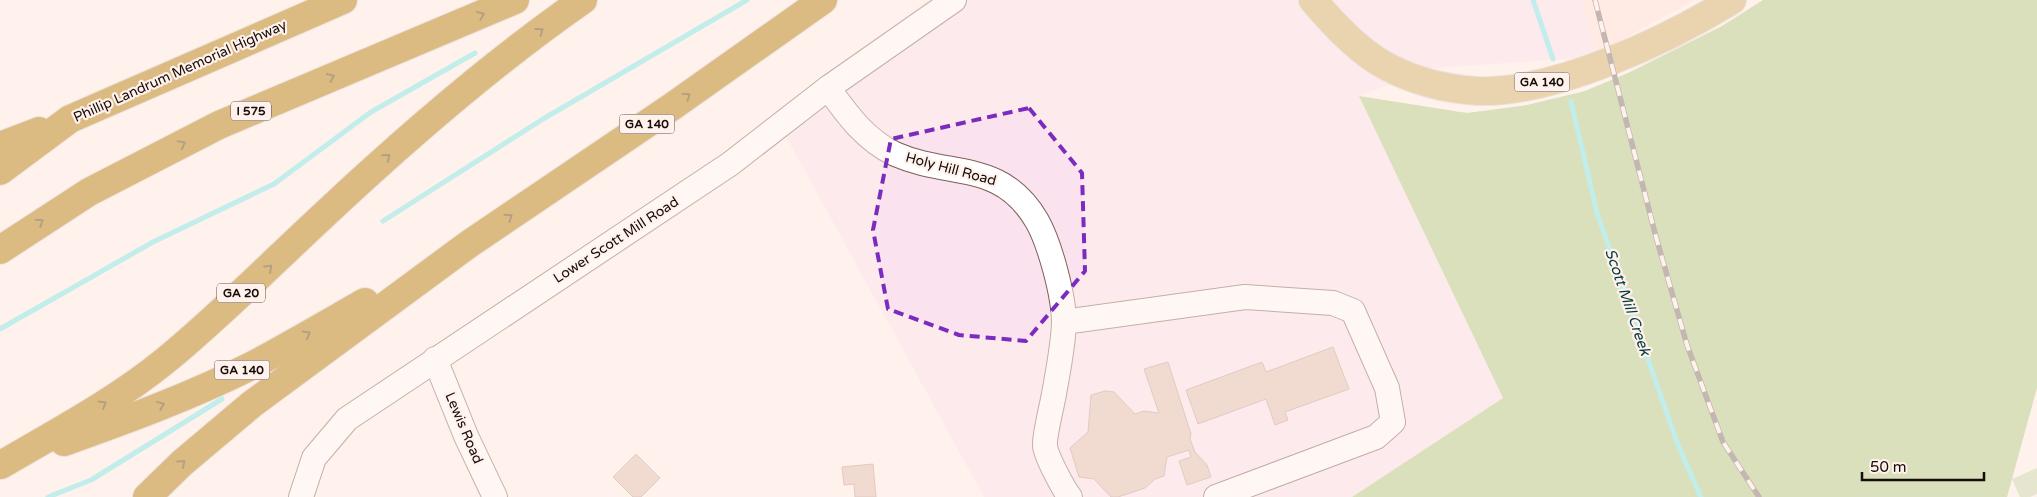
<svg xmlns="http://www.w3.org/2000/svg" width="2037" height="497" font-family="'Varela Round',sans-serif">
	<rect width="100%" height="100%" fill="#fff1eb"/>
	<path fill="#fae3ef" d="M928,0H1582L1595,57L1433,68L1359,96L1503,398L1352,497H984L773,113Z"/>
	<path fill="#fee4d9" d="M1582,0H1695L1598,53L1594,52Z"/>
	<path fill="#c5daa9" d="M2037,468V494L2030,497H2020L2012,479Z"/>
	<path fill="#aecc82" d="M1763,0H2037V388L2007,497H1352L1503,398L1359,96L1467,113L1527,105L1585,91L1628,73L1722,26Z"/>
	<g fill="none" stroke-linecap="round" stroke-linejoin="round">
		<g stroke="#75e8eb" stroke-width="5">
			<path d="M1533,0L1553,59"/>
			<path d="M1571,101L1597,213L1678,445L1701,497"/>
			<path d="M383,221L543,119L747,0"/>
			<path d="M0,329L153,242L274,184L371,112L475,53"/>
			<path d="M48,497L91,480L222,399"/>
		</g>
	</g>
	<g fill="#dfbeaf" stroke="#bd9c8e">
		<path d="M1333,347L1349,389L1285,412L1288,420L1275,425L1266,399L1198,424L1186,390L1262,362L1266,372Z"/>
		<path d="M1168,362L1191,434L1190,439L1195,452L1207,465L1211,477L1187,485L1179,461L1191,457L1189,450L1167,457L1164,476L1155,479L1145,488L1118,497H1111L1094,479L1079,477L1070,448L1088,432L1091,395L1105,391L1114,392L1135,414L1144,411L1159,413L1144,369Z"/>
		<path d="M636,454L660,478L641,497H633L613,477Z"/>
		<path d="M873,464L876,497H855L854,484L844,485L842,467Z"/>
	</g>
	<g fill="none" stroke-linecap="round" stroke-linejoin="round">
		<defs>
			<g id="minor">
				<path d="M828,88C847,114 865,140 895,154C949,178 1001,159 1037,221C1050,244 1064,296 1064,323C1063,347 1058,371 1054,394C1052,406 1044,436 1045,446C1046,456 1064,490 1070,497"/>
				<path d="M1064,322L1245,297L1333,303L1353,311L1387,388L1393,422L1376,437L1216,497"/>
				<path d="M435,359L466,436L495,497"/>
				<path d="M301,497L314,458L347,419L730,164L828,88L954,0"/>
			</g>
			<path id="major" d="M1313,0C1333,24 1358,51 1386,66C1414,81 1446,89 1477,91C1553,94 1668,40 1732,0"/>
			<g id="highway">
				<path d="M0,146L39,131"/>
				<path d="M0,171L70,119L343,0"/>
				<path d="M0,250L89,192L219,125L515,0"/>
				<path d="M64,442C129,419 194,395 255,364C292,344 328,323 365,302"/>
				<path d="M1,465C57,432 116,401 166,360C222,314 272,263 325,214C406,138 491,64 583,0"/>
				<path d="M147,497L182,463L252,404L469,244L673,106L823,0"/>
			</g>
		</defs>
		<use href="#minor" stroke="#7e6054" stroke-width="26"/>
		<use href="#major" stroke="#d5d3d2" stroke-width="30"/>
		<use href="#highway" stroke="#d5d3d2" stroke-width="30"/>
		<use href="#minor" stroke="#fff" stroke-width="24"/>
		<use href="#major" stroke="#d0b066" stroke-width="28"/>
		<use href="#highway" stroke="#b07b00" stroke-width="28"/>
		<defs>
			<path id="rail" d="M1595,0L1656,237L1687,345L1723,442L1759,497"/>
		</defs>
		<use href="#rail" stroke="#7c706a" stroke-width="5.5"/>
		<use href="#rail" stroke="#fff1eb" stroke-width="4" stroke-dasharray="11" stroke-linecap="butt"/>
	</g>
	<defs><path id="oneway-chevron" d="M-2-3.5L2.5 0L-2 3.5" fill="none" stroke-width="1.6" stroke-linecap="round" stroke-linejoin="round" transform="scale(1.25)"/></defs>
	<g stroke="#5c3e04">
		<use href="#oneway-chevron" transform="translate(481 15) rotate(-23)"/>
		<use href="#oneway-chevron" transform="translate(540 31) rotate(-36)"/>
		<use href="#oneway-chevron" transform="translate(331 77) rotate(-23)"/>
		<use href="#oneway-chevron" transform="translate(687 96) rotate(-35)"/>
		<use href="#oneway-chevron" transform="translate(182 144) rotate(-27)"/>
		<use href="#oneway-chevron" transform="translate(387 157) rotate(-41)"/>
		<use href="#oneway-chevron" transform="translate(509 217) rotate(-34)"/>
		<use href="#oneway-chevron" transform="translate(40 222) rotate(-33)"/>
		<use href="#oneway-chevron" transform="translate(269 268) rotate(-43)"/>
		<use href="#oneway-chevron" transform="translate(307 334) rotate(-29)"/>
		<use href="#oneway-chevron" transform="translate(103 404) rotate(-31)"/>
		<use href="#oneway-chevron" transform="translate(161 405) rotate(-22)"/>
		<use href="#oneway-chevron" transform="translate(182 463) rotate(-42)"/>
	</g>
	<path d="M0 0H2037V497H0ZM1029,108L1082,173L1085,271L1026,341L959,335L888,309L873,230L891,139Z" fill="#fff1eb" fill-opacity=".55" fill-rule="evenodd"/>
	<path fill="none" stroke="#7b2cbf" stroke-width="4" stroke-dasharray="10 6" stroke-linejoin="round" d="M1029,108L1082,173L1085,271L1026,341L959,335L888,309L873,230L891,139Z"/>
	<g text-anchor="middle" dominant-baseline="central" stroke-width="4.5" stroke-linejoin="round" paint-order="stroke">
		<g fill="#fff1eb" stroke="#5d514b" stroke-width="1">
			<rect x="1514.5" y="72.5" width="55" height="19" rx="4"/>
			<rect x="231" y="101.5" width="40" height="19" rx="4"/>
			<rect x="619.5" y="114.5" width="55" height="19" rx="4"/>
			<rect x="217" y="283.5" width="48" height="19" rx="4"/>
			<rect x="214.5" y="360.5" width="55" height="19" rx="4"/>
		</g>
		<g font-size="12" font-weight="bold" fill="#170c07">
			<text x="1542" y="82">GA 140</text>
			<text x="251" y="111">I 575</text>
			<text x="647" y="124">GA 140</text>
			<text x="241" y="293">GA 20</text>
			<text x="242" y="370">GA 140</text>
		</g>
		<g font-size="14" fill="#170c07" stroke="#fff1eb">
			<text transform="translate(180 71) rotate(-24)">Phillip Landrum Memorial Highway</text>
			<text transform="translate(951 169) rotate(15)">Holy Hill Road</text>
			<text transform="translate(616 240) rotate(-33)">Lower Scott Mill Road</text>
			<text transform="translate(464 428) rotate(67)">Lewis Road</text>
		</g>
		<g font-size="15" font-style="italic" fill="#033c3e" stroke="#fff1eb">
			<text transform="translate(1628 302) rotate(71)">Scott Mill Creek</text>
		</g>
	</g>
	<path d="M1862 472v8h122v-8" fill="none" stroke="#170c07" stroke-width="2.5"/>
	<text x="1870" y="472" font-size="15" fill="#170c07" stroke="#fff1eb" stroke-width="4" paint-order="stroke">50 m</text>
</svg>
